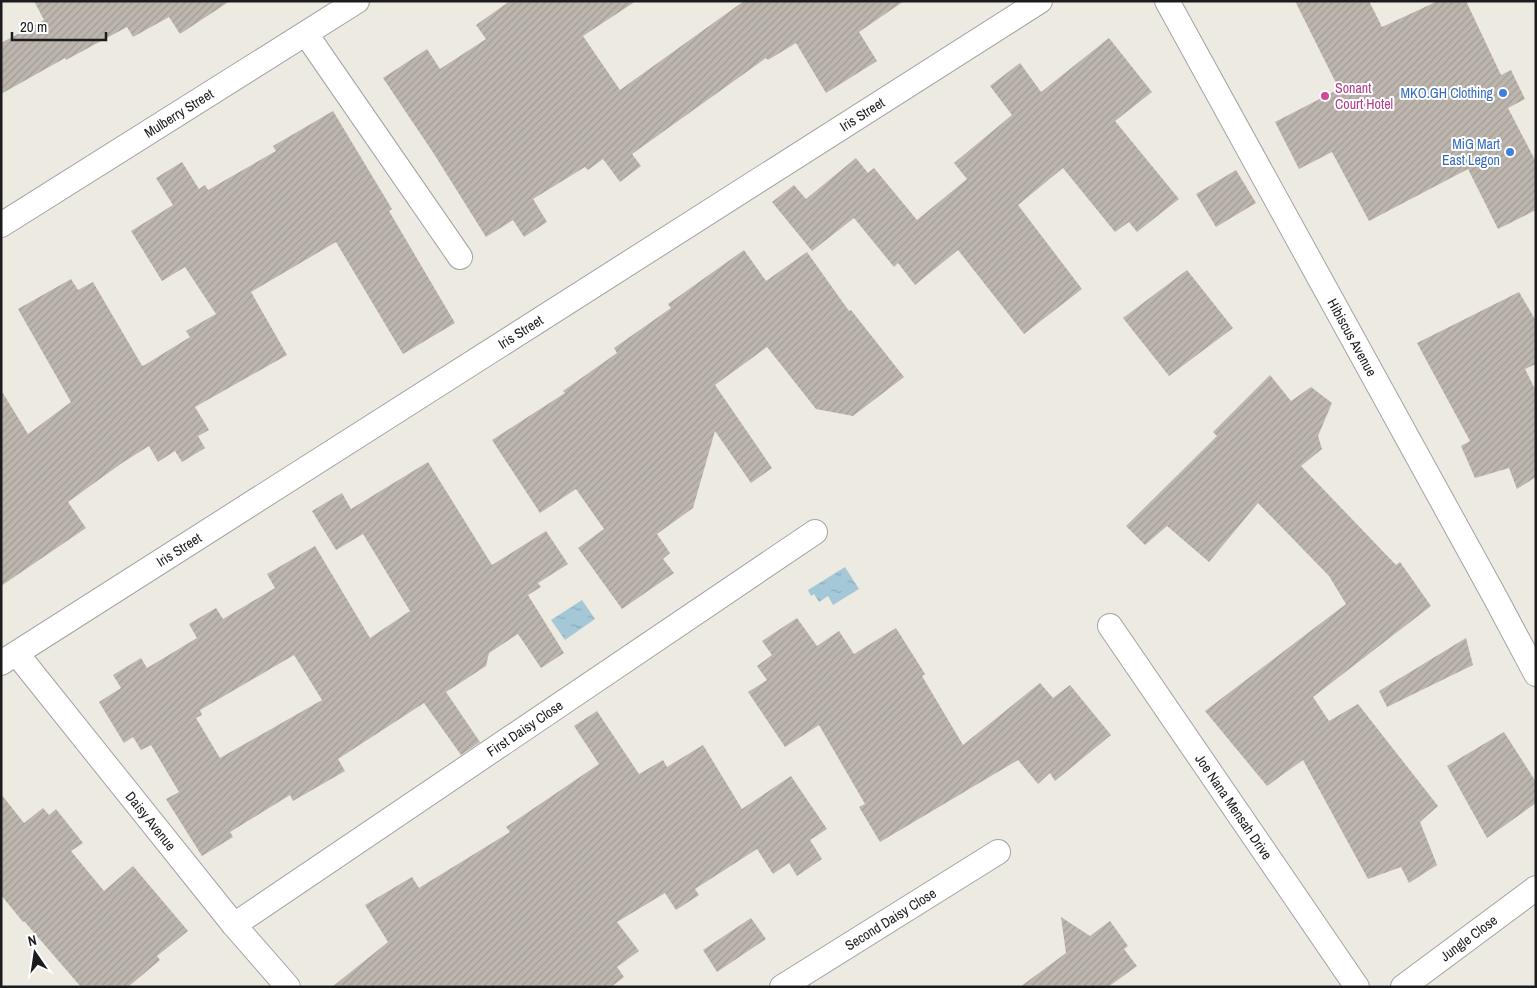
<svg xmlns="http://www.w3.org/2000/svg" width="1537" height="988" font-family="'Archivo Narrow',sans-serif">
	<defs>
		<pattern id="water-ripples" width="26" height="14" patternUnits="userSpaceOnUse" patternTransform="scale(1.25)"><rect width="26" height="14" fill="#a4c8d8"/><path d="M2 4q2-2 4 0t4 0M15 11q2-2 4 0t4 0" fill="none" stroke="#8dabb9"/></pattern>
		<pattern id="building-hatch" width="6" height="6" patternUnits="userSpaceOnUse" patternTransform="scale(1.25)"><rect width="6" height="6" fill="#bdb6af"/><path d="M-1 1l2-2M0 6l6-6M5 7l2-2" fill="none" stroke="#a29c96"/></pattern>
	</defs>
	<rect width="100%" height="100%" fill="#edeae2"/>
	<g fill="url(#water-ripples)">
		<path d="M845,567L859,589L833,605L828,596L819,602L814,594L811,596L808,590Z"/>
		<path d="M582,600L595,619L565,640L551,620Z"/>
	</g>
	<g fill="url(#building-hatch)" fill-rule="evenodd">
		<path d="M34,1H230L180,34L169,17L133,37L127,27L66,60L65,58L1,94V43L44,20Z"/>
		<path d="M510,1H636L583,36L620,90L744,1H904L859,32L877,61L826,93L796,43L768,60L766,58L632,154L641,166L620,182L603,159L588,170L585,167L533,199L547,222L524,237L513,220L486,237L434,154L383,78L427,49L440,69L486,39L476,25Z"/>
		<path d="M1295,1H1369L1382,27L1438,1H1466L1501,75L1511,70L1525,99L1508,108L1536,162V210L1498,229L1468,169L1369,221L1332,152L1299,169L1275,122L1339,89Z"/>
		<path d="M1109,38L1152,92L1115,121L1179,199L1137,232L1129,222L1115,232L1063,168L1018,205L1082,289L1024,334L958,250L915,285L898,263L894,267L854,218L812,251L772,202L794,185L806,199L856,158L868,173L874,168L917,220L967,179L954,163L1012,115L990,86L1020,63L1041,92Z"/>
		<path d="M333,111L392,209L389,211L455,323L403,354L336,242L251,292L287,355L195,407L209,430L198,436L205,448L182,462L175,451L158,462L149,446L122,463L68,502L86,528L1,586V390L28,434L71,402L18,309L71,279L78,290L93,282L141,364L143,366L190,337L186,331L216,314L185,267L162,281L131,231L173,205L156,178L182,162L199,189L205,185L208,190L276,151L273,146Z"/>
		<path d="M1236,170L1256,203L1216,227L1196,194Z"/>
		<path d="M744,250L766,281L807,252L849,311L851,310L904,377L853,416L816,409L767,347L715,385L772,468L751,483L715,431L693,508L657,534L670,553L663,559L674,573L622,609L578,548L604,529L576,489L540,513L492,440L565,393L563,391L617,353L614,348L671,308L668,304Z"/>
		<path d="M1187,270L1233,328L1169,376L1123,318Z"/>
		<path d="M1519,292L1536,321V364L1525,369L1536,391V477L1517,489L1509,468L1475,478L1461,446L1470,441L1417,343Z"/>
		<path d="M1270,375L1291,401L1311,387L1332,403L1318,436L1322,449L1301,466L1396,565L1400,562L1431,606L1313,697L1329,721L1358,704L1438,806L1420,822L1437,865L1409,883L1401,867L1368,879L1303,760L1267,786L1205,711L1346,604L1329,576L1258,503L1209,562L1167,526L1145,545L1126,526L1217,436L1213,432Z"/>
		<path d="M428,462L492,565L546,531L568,564L538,583L541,587L528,595L564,653L541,668L518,634L489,653L486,666L446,692L480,742L461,755L424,703L338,759L345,771L293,801L290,795L230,832L233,837L202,856L166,799L179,792L151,745L141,750L133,737L124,743L99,702L121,688L113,675L141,658L147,668L197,638L189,624L216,608L223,619L275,588L267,574L315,546L370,638L410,611L363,534L336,550L312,511L342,493L351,509ZM294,655L322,700L220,758L196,718L202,715L200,710Z"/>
		<path d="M797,618L817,646L839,631L854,654L896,628L925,674L922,676L963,745L1040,683L1053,698L1070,685L1111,735L1055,781L1050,773L1038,784L1018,760L880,842L859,807L865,804L819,725L785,747L748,692L767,680L757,666L772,655L762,641Z"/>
		<path d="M1466,638L1473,665L1387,707L1379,691Z"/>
		<path d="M597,711L639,774L663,760L667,767L703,745L742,809L791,776L827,829L810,840L822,859L797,876L789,863L773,874L757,849L695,889L699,895L676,910L665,893L617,922L639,951L617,967L624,977L611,987H332L388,942L365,905L412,877L419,888L510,832L506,827L599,764L574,726Z"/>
		<path d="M1504,732L1536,782V803L1487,838L1447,766Z"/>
		<path d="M1,794L24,823L43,808L49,815L56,809L83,843L71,851L104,891L133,866L188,931L157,956L160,960L128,987H81L24,921L23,922L1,895Z"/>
		<path d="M1061,917L1090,936L1110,921L1128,946L1124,949L1137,966L1108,987H1020L1066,953Z"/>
		<path d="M751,918L766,939L717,972L703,950Z"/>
	</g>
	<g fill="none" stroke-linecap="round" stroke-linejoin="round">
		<defs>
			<g id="street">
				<path id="s1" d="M1167,1L1495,597L1536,674"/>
				<path d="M306,34L460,257"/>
				<path id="s2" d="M1,225L357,1"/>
				<path id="s3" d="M1110,626L1357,987"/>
				<path id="s4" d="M17,654L234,925L288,987"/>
				<path id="s5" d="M1,663L1040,1"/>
				<path id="s6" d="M234,925L815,532"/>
				<path id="s7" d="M782,987L998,852"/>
				<path id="s8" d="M1403,987L1536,888"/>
			</g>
		</defs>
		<use href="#street" stroke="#a3a3a3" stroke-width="26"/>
		<use href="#street" stroke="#fff" stroke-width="24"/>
	</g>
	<g fill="#3f7fe0" stroke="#fff" stroke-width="2">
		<circle cx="1503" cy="93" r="5"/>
		<circle cx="1510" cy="152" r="5"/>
	</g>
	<circle fill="#d1479c" stroke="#fff" stroke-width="2" cx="1325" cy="96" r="5"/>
	<g text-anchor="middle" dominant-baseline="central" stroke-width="4" stroke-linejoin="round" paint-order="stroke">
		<g font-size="14" fill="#b23c85" stroke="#fff" text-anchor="start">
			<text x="1335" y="88">Sonant<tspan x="1335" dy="16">Court Hotel</tspan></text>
		</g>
		<g font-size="14" fill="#366cbe" stroke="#fff" text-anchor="end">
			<text x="1493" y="93">MKO.GH Clothing</text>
			<text x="1500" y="144">MiG Mart<tspan x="1500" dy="16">East Legon</tspan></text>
		</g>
		<g font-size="14" fill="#1c1c1c" stroke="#fff">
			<text stroke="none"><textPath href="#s2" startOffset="210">Mulberry Street</textPath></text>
			<text stroke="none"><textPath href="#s5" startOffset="1021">Iris Street</textPath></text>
			<text stroke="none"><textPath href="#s5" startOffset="616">Iris Street</textPath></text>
			<text stroke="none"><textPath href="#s1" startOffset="384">Hibiscus Avenue</textPath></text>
			<text stroke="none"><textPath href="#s5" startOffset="211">Iris Street</textPath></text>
			<text stroke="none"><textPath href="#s6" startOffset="351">First Daisy Close</textPath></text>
			<text stroke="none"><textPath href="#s3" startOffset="219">Joe Nana Mensah Drive</textPath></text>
			<text stroke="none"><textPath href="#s4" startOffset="214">Daisy Avenue</textPath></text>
			<text stroke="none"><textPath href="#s7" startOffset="128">Second Daisy Close</textPath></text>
			<text stroke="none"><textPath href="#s8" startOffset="82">Jungle Close</textPath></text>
		</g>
	</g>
	<rect width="1537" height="988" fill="none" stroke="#1c1c1c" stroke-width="5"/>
	<g transform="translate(35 953) rotate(347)" stroke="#ffffff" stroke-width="4" paint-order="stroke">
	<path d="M0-4L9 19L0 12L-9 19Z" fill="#1c1c1c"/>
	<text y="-8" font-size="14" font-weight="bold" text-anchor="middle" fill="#1c1c1c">N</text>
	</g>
	<path d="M12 32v8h94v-8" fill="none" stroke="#1c1c1c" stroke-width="2.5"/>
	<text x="20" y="32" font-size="15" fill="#1c1c1c" stroke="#ffffff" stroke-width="4" paint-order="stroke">20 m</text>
</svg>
